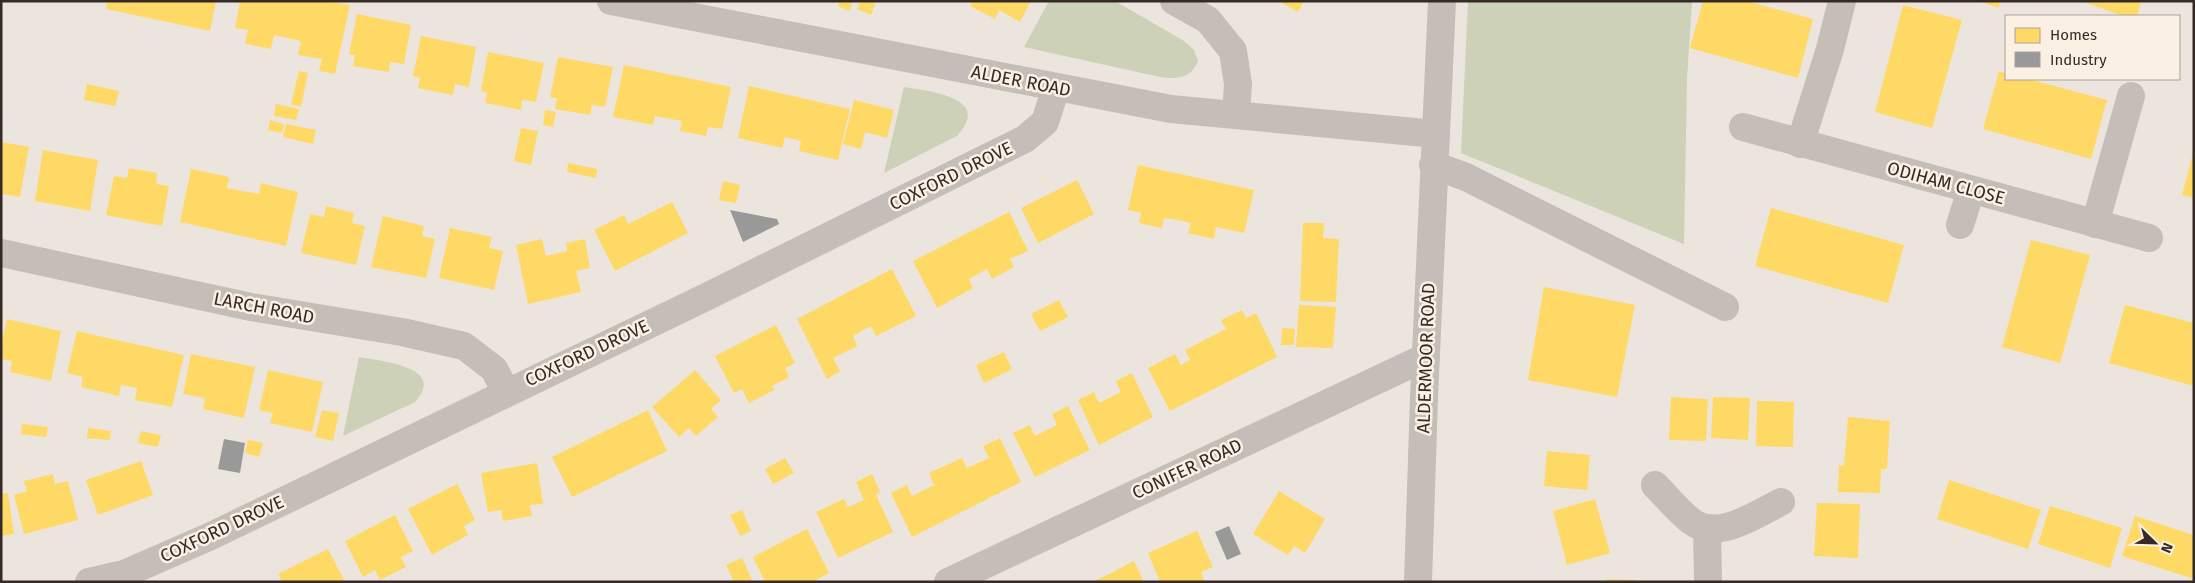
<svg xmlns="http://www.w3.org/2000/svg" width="2195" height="583" font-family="'Fira Sans',sans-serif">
	<rect width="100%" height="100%" fill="#ece5de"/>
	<g fill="#cdd1b8">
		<path d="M1049,1H1115L1184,41L1194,50L1198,61C1191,79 1177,79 1160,77L1024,47Z"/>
		<path d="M1468,1H1692L1687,79L1684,244L1461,153Z"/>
		<path d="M904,87C928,91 994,97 957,136L884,173Z"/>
		<path d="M359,357C381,361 448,367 415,402L343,436Z"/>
	</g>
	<g fill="#ffd966">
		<path d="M107,1H216L210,31L106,9Z"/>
		<path d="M240,1H327L350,5L335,74L319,71L322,59L298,55L301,41L274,35L271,49L245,44L248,30L235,28Z"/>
		<path d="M840,1H853L849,11L838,6Z"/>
		<path d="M860,1H876L871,15L857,9Z"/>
		<path d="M972,1H1031L1020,22L999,10L995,19L970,6Z"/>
		<path d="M1278,1H1304L1298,12Z"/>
		<path d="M1703,1H1746L1813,19L1798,78L1690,48Z"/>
		<path d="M1978,1H2000L1999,8Z"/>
		<path d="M2082,1H2141L2137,16H2123Z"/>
		<path d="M1903,5L1962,20L1932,128L1875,112Z"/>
		<path d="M357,14L411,25L404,64L390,62L389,72L353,66L355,55L349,54Z"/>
		<path d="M421,36L476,47L469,87L455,84L453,95L418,88L420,78L413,76Z"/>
		<path d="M488,52L544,63L536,102L522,100L521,110L485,103L487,93L481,91Z"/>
		<path d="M558,57L613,67L605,107L592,105L590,115L555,109L557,98L550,97Z"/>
		<path d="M624,65L731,87L722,129L708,127L706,136L680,131L682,121L655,116L653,125L613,117Z"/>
		<path d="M299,71L308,73L301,107L291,104Z"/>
		<path d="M1999,71L2006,73V79H2028L2107,100L2091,159L1983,129Z"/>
		<path d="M87,84L119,91L115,106L84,100Z"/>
		<path d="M749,86L850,109L838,160L799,151L801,141L785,137L782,148L738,138Z"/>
		<path d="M854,100L894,110L887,138L865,132L861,149L843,144Z"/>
		<path d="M276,104L299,109L296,120L274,116Z"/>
		<path d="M545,110L556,112L553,127L543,125Z"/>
		<path d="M270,120L284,124L282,133L268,130Z"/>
		<path d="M286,124L316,130L313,144L283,137Z"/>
		<path d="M521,128L538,131L531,165L514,161Z"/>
		<path d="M1,142L29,147L20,197L1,194Z"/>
		<path d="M43,150L98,160L90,211L35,201Z"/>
		<path d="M2193,153H2194V198L2182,195Z"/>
		<path d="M568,163L597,169L596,178L567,172Z"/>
		<path d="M1138,165L1254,190L1244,233L1216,227L1214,239L1188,233L1191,223L1178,220L1164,218L1162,228L1139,223L1141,213L1128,210Z"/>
		<path d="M129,168L157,173L156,184L169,186L162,226L106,215L114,176L127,178Z"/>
		<path d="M191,169L229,177L227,188L259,194L261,183L298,192L286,246L180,222Z"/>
		<path d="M1077,180L1094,214L1038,243L1021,208Z"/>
		<path d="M723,181L740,185L736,203L719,200Z"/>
		<path d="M672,202L688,233L615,271L594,230L624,215L628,224Z"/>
		<path d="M326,206L354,213L352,223L365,226L356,265L301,253L310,214L324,217Z"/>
		<path d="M1771,208L1904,245L1888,303L1755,266Z"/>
		<path d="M1009,212L1028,251L1010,259L1014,267L992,279L987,269L969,279L973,288L937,308L913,261Z"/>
		<path d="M383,216L424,226L422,236L435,239L426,278L371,267Z"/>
		<path d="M1303,223H1324L1323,238L1339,239L1336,302L1300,301Z"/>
		<path d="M450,228L492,237L489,248L503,251L494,290L439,278Z"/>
		<path d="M542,239L546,256L567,251L566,243L585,239L590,268L576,271L581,292L528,304L516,245Z"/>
		<path d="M2031,240L2090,255L2060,363L2002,347Z"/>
		<path d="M892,269L916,316L876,336L871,326L853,336L857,346L833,358L840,371L827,379L797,319Z"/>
		<path d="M1544,287L1635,305L1617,397L1528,380Z"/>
		<path d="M1059,300L1068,317L1040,331L1031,314Z"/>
		<path d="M1299,305L1336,307L1333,348L1296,347Z"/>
		<path d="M2125,305L2194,323V386L2109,363Z"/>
		<path d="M1242,310L1246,318L1256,313L1277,357L1170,411L1148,368L1175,354L1181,365L1190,360L1185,350L1226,329L1221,320Z"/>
		<path d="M7,319L61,331L51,381L10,372L12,361L1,359V347Z"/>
		<path d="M776,325L795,363L785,368L789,377L772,386L774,390L749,403L742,389L734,393L715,356Z"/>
		<path d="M1282,328L1295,329L1294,345H1281Z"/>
		<path d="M77,331L184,355L172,407L135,400L137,388L121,385L119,396L81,387L83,377L67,373Z"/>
		<path d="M1004,352L1012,369L984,383L976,365Z"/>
		<path d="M191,354L255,367L244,418L203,409L205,398L183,394Z"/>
		<path d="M268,370L323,382L312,432L270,423L273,413L259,410Z"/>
		<path d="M695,370L721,400L711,409L718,417L696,436L689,428L679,437L652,407Z"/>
		<path d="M1132,373L1153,417L1099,445L1078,400L1094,392L1099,403L1121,392L1116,381Z"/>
		<path d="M1671,397L1708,399L1706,441L1669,440Z"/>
		<path d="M1713,397L1750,398L1748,440L1711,438Z"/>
		<path d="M1757,401L1794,402L1793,447L1756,446Z"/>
		<path d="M1068,406L1090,450L1035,477L1013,433L1030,425L1035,436L1057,425L1052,414Z"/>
		<path d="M322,410L339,413L333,441L315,437Z"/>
		<path d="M648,410L667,451L572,497L552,457Z"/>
		<path d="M1848,417L1890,421L1887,469H1881L1880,493L1838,492L1839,465L1844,466Z"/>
		<path d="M22,424L48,427L46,437L21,434Z"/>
		<path d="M88,428L111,431L110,440L87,438Z"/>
		<path d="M141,431L161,435L158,447L138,443Z"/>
		<path d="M1000,438L1021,482L912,537L891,493L907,485L912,496L934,485L929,473L962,458L967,468L989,458L983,446Z"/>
		<path d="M248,440L263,443L259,457L245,453Z"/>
		<path d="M1547,451L1590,455L1587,490L1544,486Z"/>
		<path d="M785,458L794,473L773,484L765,469Z"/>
		<path d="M141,461L153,495L98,515L86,480Z"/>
		<path d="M537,463L543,504L530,505L532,516L503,521L501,510L488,512L481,473Z"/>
		<path d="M53,474L55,484L68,481L78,520L24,534L14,495L27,491L24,481Z"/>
		<path d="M872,474L880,492L876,495L893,532L838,558L816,512L844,499L848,507L864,500L856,482Z"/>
		<path d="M1949,480L2041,510L2028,549L1937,519Z"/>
		<path d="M457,484L475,520L464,526L468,535L432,555L408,509Z"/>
		<path d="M1279,491L1325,519L1305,553L1294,546L1288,555L1253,534Z"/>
		<path d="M8,493L14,534L1,536V494Z"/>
		<path d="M1595,499L1610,553L1567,565L1553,511Z"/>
		<path d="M1817,503L1860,504L1858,558L1814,556Z"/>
		<path d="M2050,506L2122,528L2110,568L2038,544Z"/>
		<path d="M742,510L751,531L740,536L730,515Z"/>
		<path d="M395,515L413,551L401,557L406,567L380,580L375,570L363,577L345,541Z"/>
		<path d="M2135,516L2194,535V579L2122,556Z"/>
		<path d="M807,529L829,573L812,582H765L753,557Z"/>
		<path d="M1197,531L1213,567L1201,572L1205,582H1160L1148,553Z"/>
		<path d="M328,549L345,582H282L278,574Z"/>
		<path d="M742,558L753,582H734L726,565Z"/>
		<path d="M1134,561L1144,582H1092L1111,573Z"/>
		<path d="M1607,579L1636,580V582H1607Z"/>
	</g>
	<g fill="#999">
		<path d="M730,210L777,219L779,224L743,242Z"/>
		<path d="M224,439L245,443L240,473L218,469Z"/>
		<path d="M1229,526L1241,554L1227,560L1215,532Z"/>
	</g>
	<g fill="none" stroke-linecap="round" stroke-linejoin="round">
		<g stroke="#c5bdb7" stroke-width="28">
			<path d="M611,1L1171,109L1436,134"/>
			<path d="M1174,1L1208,20L1233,51L1238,84L1236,114"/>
			<path d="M1743,127L2149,238"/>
			<path d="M1800,144L1830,49L1842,1"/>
			<path d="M1433,165L1466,177L1725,307"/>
			<path d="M2095,224L2131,96"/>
			<path d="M1960,225L1971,190"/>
			<path d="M1,253L251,307L402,332L464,346L494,369L506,392"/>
			<path d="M1655,485C1667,497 1678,511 1691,521C1718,542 1756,514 1781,502"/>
			<path d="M1707,528L1708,582"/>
			<path d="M89,582L124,574L211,536L704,298L1025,139L1045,122L1056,88"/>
			<path d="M948,582L1426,357"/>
			<path d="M1418,582L1424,397L1442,1"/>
		</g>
	</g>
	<g text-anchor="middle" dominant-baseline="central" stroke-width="5" stroke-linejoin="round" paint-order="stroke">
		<g font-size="18" fill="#352a26" stroke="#faf0e4">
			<text transform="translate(1021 81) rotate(11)">ALDER ROAD</text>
			<text transform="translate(951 176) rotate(-26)">COXFORD DROVE</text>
			<text transform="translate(1946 183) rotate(15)">ODIHAM CLOSE</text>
			<text transform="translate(264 308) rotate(11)">LARCH ROAD</text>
			<text transform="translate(587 353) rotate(-25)">COXFORD DROVE</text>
			<text transform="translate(1426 358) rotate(-88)">ALDERMOOR ROAD</text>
			<text transform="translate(1187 469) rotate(-25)">CONIFER ROAD</text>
			<text transform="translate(222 529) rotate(-25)">COXFORD DROVE</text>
		</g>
	</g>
	<rect width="2195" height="583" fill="none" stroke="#352a26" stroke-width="5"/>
	<rect x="2005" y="15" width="175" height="65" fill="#faf0e4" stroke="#aba198"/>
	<rect x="2015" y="28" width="25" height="15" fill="#ffd966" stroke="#aba198"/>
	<text x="2050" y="40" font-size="15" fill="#352a26">Homes</text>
	<rect x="2015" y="52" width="25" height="15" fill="#999999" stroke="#aba198"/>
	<text x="2050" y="65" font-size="15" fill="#352a26">Industry</text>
	<g transform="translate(2155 543) rotate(113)" stroke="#faf0e4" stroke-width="4" paint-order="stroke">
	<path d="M0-4L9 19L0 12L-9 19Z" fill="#352a26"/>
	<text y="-8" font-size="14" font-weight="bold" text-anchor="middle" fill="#352a26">N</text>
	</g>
</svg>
